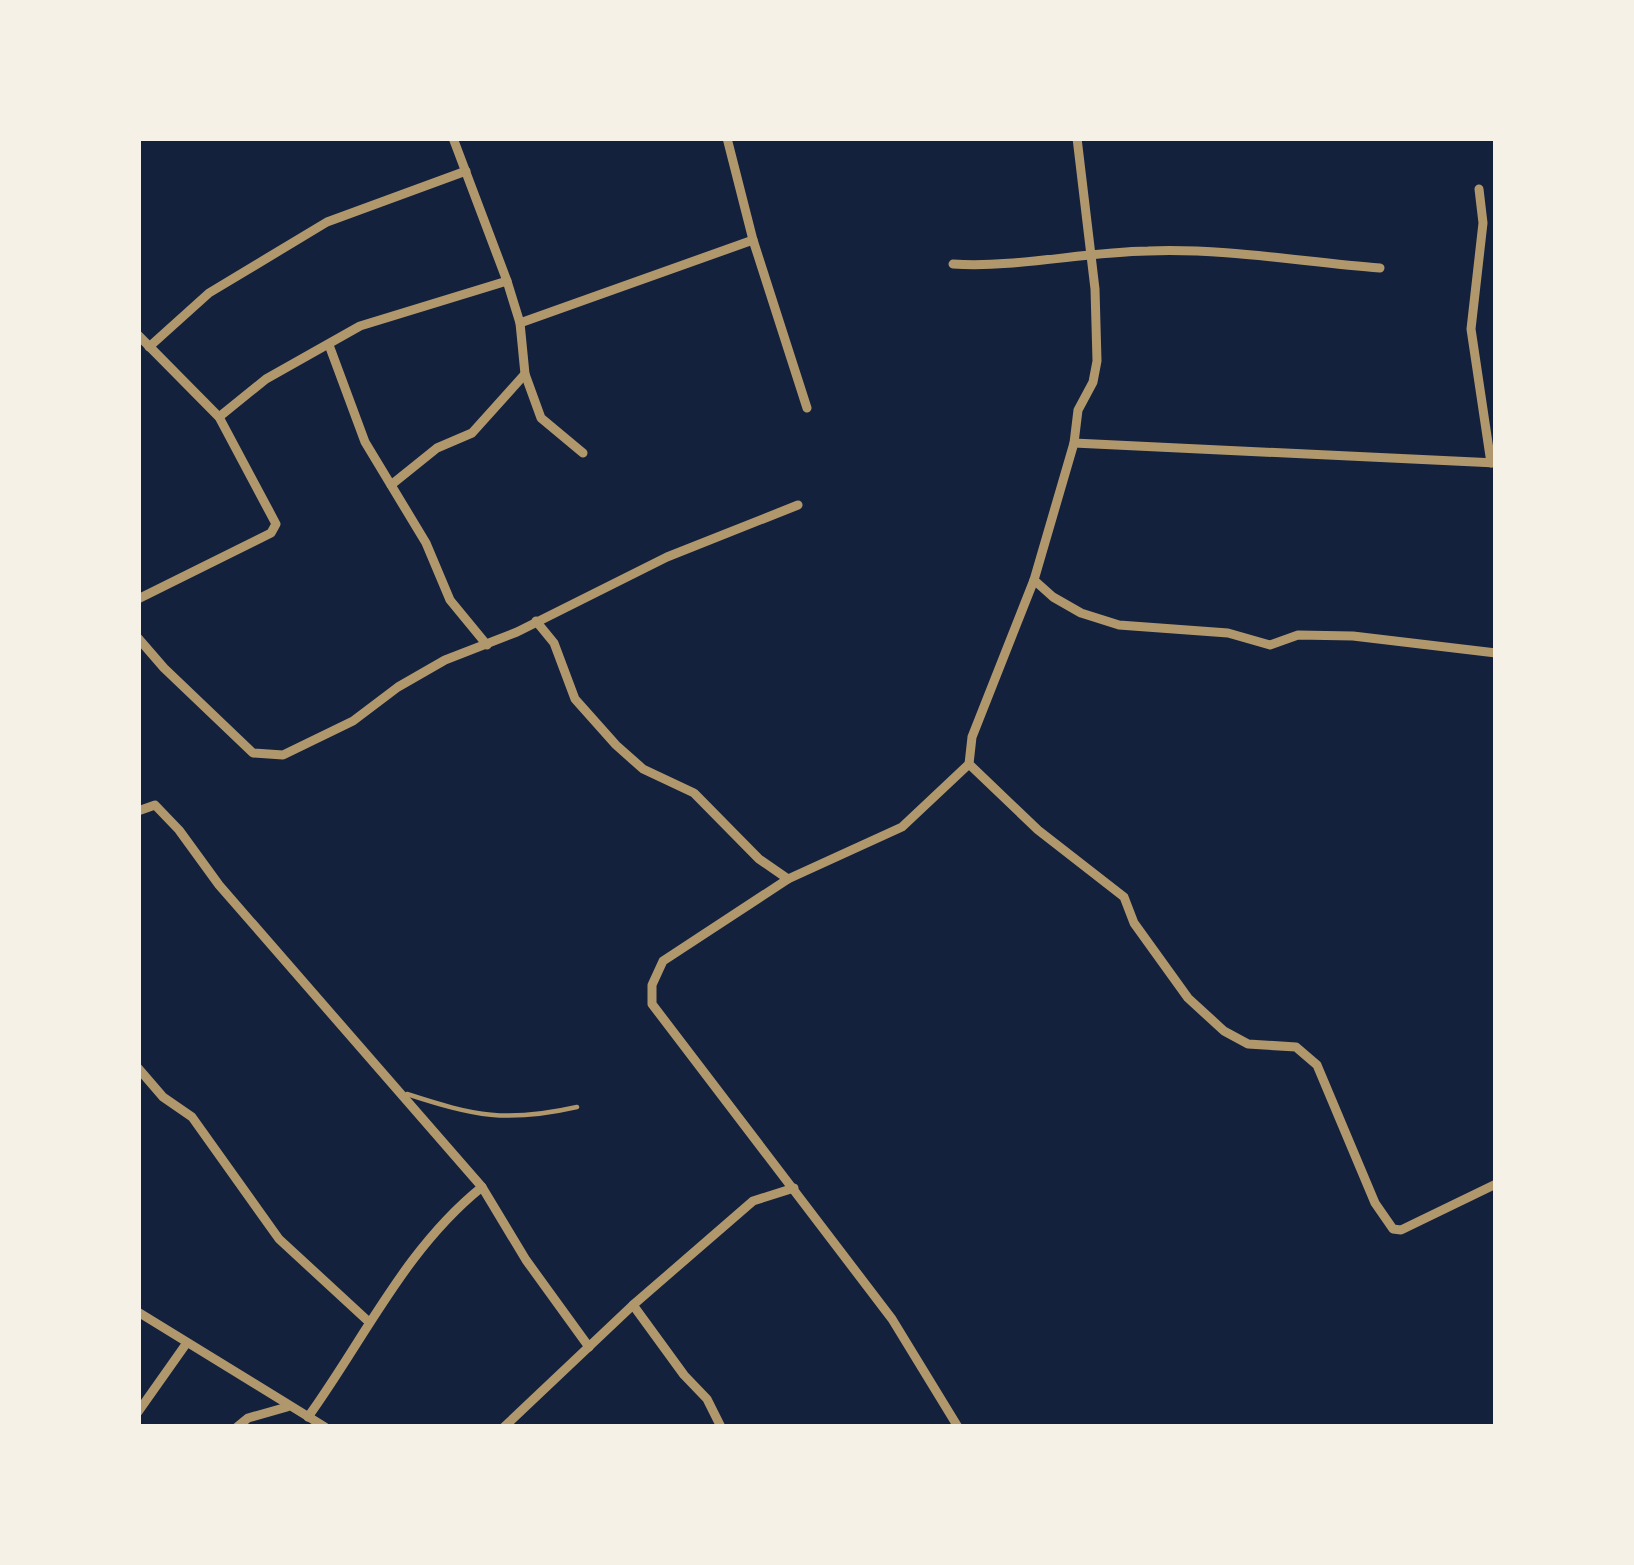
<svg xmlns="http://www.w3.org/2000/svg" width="1634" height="1565" font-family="'Roboto Condensed',sans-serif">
	<rect width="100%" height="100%" fill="#14213d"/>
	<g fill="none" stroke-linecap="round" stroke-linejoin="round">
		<path stroke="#b1986c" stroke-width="4.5" d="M407,1094C475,1116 506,1123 577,1107"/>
		<g stroke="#b1986c" stroke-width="9">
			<path d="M453,138L507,281L520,323L525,374L541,418L583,453"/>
			<path d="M727,138L753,240L807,408"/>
			<path d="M1077,138L1095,289L1097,361L1093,382L1078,410L1074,443L1034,580L972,737L969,764L1038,830L1124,897L1134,923L1188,998L1224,1031L1248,1044L1296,1047L1317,1065L1375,1203L1393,1229L1401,1230L1496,1184"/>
			<path d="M1479,189L1483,223L1471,329L1491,463"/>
			<path d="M953,264C1018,268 1082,252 1148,251C1225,248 1302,262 1380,268"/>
			<path d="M520,323L753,240"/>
			<path d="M138,335L219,417L276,524L271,533L138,599"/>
			<path d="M329,345L365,442L426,543L450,600L487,645"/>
			<path d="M149,347L209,293L327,222L466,171"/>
			<path d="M219,417L266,379L360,326L507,281"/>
			<path d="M1074,443L1496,463"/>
			<path d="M391,485L437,448L472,433L525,374"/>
			<path d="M1034,580L1053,597L1081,613L1119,625L1228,633L1270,645L1298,635L1353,636L1496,653"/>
			<path d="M536,621L554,643L575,699L616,745L643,769L694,793L759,859L788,879"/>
			<path d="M138,638L164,668L253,753L283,755L353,721L398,687L445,660L517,632L667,557L798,505"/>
			<path d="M138,811L155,805L179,830L219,885L482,1187L526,1260L589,1347"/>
			<path d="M138,1068L163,1097L192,1117L279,1239L369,1322"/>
			<path d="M633,1305L684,1375L707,1399L721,1427"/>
			<path d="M138,1312L325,1427"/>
			<path d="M138,1412L186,1344"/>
			<path d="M308,1417C365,1338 405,1249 482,1187"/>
			<path d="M237,1427L248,1418L287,1407"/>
			<path d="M504,1427L633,1305L753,1201L794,1188"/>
			<path d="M958,1427L892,1319L652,1004V985L663,961L788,879L902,827L969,764"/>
		</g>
	</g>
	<rect width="1634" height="1565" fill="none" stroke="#f6f1e7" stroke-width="282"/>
</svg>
